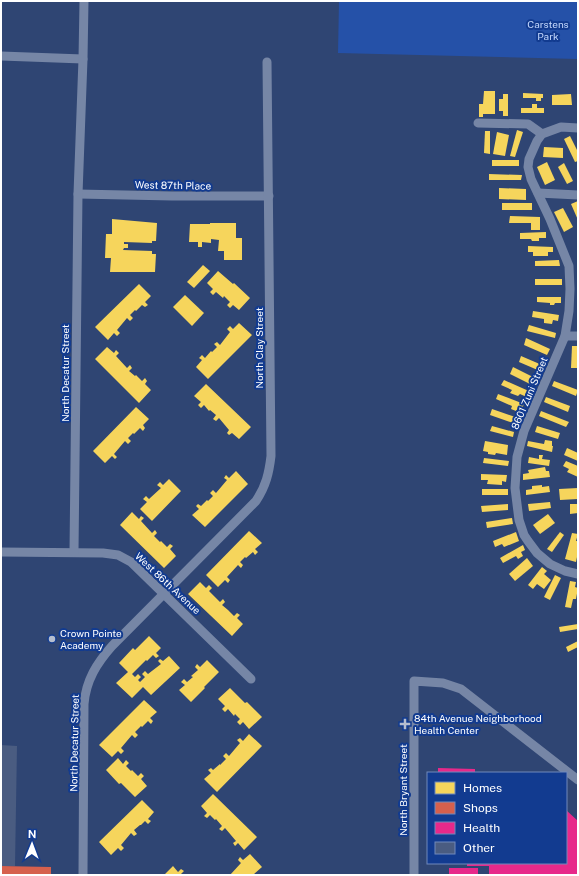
<svg xmlns="http://www.w3.org/2000/svg" width="579" height="876" font-family="'Public Sans',sans-serif">
	<rect width="100%" height="100%" fill="#2f4573"/>
	<path fill="#2551a8" d="M339,1H578V59L338,53Z"/>
	<g fill="#f6d55c">
		<path d="M484,91H495V114H483V117H479V104H483Z"/>
		<path d="M523,93L543,94V98H541V101H536V98H523Z"/>
		<path d="M503,94H508V116H503V111H499V99H503Z"/>
		<path d="M571,94L572,105H552V95Z"/>
		<path d="M532,104H537V108H544V113H521V108H532Z"/>
		<path d="M517,130L523,132L515,157L510,156Z"/>
		<path d="M485,131H490V154L484,153Z"/>
		<path d="M497,132L509,135L505,156L493,154Z"/>
		<path d="M570,136L578,152V161L575,162L564,139Z"/>
		<path d="M544,147L563,148V158L543,157Z"/>
		<rect x="492" y="160" width="27" height="6"/>
		<path d="M547,162L555,180L545,185L537,167Z"/>
		<path d="M564,163L573,181L567,184L558,167Z"/>
		<path d="M489,174L522,175L521,180H489Z"/>
		<path d="M499,188L526,189V200L499,199Z"/>
		<path d="M578,201V220L571,204Z"/>
		<rect x="502" y="203" width="30" height="7"/>
		<path d="M563,208L573,227L564,232L554,212Z"/>
		<path d="M510,216L540,217V230H531V223H509Z"/>
		<path d="M112,219L157,223L156,241H152V243L124,242V244H128V248H124L123,250L152,251V254H156L155,272H110L111,258H105L106,234H112Z"/>
		<path d="M210,223H236V238H242V260H224V251H218L219,240L211,239V243L202,242V247H198V242H189L190,224H210Z"/>
		<path d="M546,232V238H539V241H532L531,239H520V233Z"/>
		<path d="M528,246L553,247V252H548V256H533V252H528Z"/>
		<path d="M559,260L560,266H535V261Z"/>
		<path d="M203,265L210,271L194,288L187,282Z"/>
		<path d="M218,271L233,284L234,283L250,298L239,310L233,305L230,308L227,305L230,302L224,296L223,298L216,292L213,295L210,292L213,289L207,283Z"/>
		<rect x="535" y="279" width="27" height="6"/>
		<path d="M139,284L151,296L145,302L148,305L145,307L142,305L136,311L135,310L130,315L133,318L130,321L127,318L117,330L120,333L117,336L114,333L108,340L95,327Z"/>
		<path d="M185,295L204,313L192,326L173,307Z"/>
		<path d="M537,297H561V303H555L554,305H550V303L537,302Z"/>
		<path d="M533,311L559,315L558,321L553,320L552,324L544,323V319L532,317Z"/>
		<path d="M239,323L252,335L208,379L196,367L202,360L199,358L202,355L205,358L211,351L212,352L217,347L214,344L217,342L220,345L230,332L227,329L230,326L233,329Z"/>
		<path d="M529,325L556,333L555,338L527,331Z"/>
		<path d="M526,338L550,349L547,355L524,345Z"/>
		<path d="M572,346H578L577,368H571Z"/>
		<path d="M107,347L114,353L116,350L119,353L116,356L127,368L130,365L132,368L129,371L135,376L136,375L142,381L145,378L147,381L145,384L151,390L139,403L95,359Z"/>
		<path d="M521,356L542,365L540,371L519,362Z"/>
		<path d="M513,367L537,379L534,386L510,374Z"/>
		<path d="M504,380L531,392L529,398L520,394L518,396L510,393L512,390L501,385Z"/>
		<path d="M554,381L578,390L576,396L552,386Z"/>
		<path d="M206,384L251,427L239,439L232,433L229,435L227,433L229,430L219,418L216,421L213,419L216,415L210,410L209,411L204,405L201,408L198,405L201,402L194,396Z"/>
		<path d="M498,394L524,404L521,410L518,408L516,411L511,409L512,406L496,399Z"/>
		<path d="M546,397L570,406L568,412L544,402Z"/>
		<path d="M136,407L149,419L143,425L145,428L143,431L140,428L134,434L133,433L128,438L131,441L128,444L125,441L114,454L117,457L115,459L112,456L105,463L93,451Z"/>
		<path d="M492,409L521,419L519,425L490,415Z"/>
		<path d="M541,411L569,422L566,427L539,416Z"/>
		<path d="M492,426L514,432L513,437L490,431Z"/>
		<path d="M537,426L560,433L558,439L535,432Z"/>
		<path d="M545,440L552,441V446H553L552,452L527,446L528,441L544,444Z"/>
		<path d="M485,441L508,445L507,455L496,453L495,455L488,454V452L483,451Z"/>
		<path d="M567,448L578,453V461L564,455Z"/>
		<path d="M539,455H543L542,459L550,460L549,466L528,463L529,457L539,459Z"/>
		<path d="M484,458L509,461L508,466L483,463Z"/>
		<path d="M566,461L578,466V477L567,472L569,469L563,466Z"/>
		<path d="M545,467L546,471H549L550,477L523,480V474L529,473L528,470Z"/>
		<path d="M236,471L248,484L205,527L192,515L199,509L196,506L198,504L201,506L207,500L208,501L213,496L210,493L213,490L216,493L227,480L224,478L226,475L229,478Z"/>
		<path d="M481,474L507,475L506,482L502,481V485L487,484L488,480H481Z"/>
		<path d="M169,479L181,491L152,521L140,509L147,502L143,499L146,496L149,499L161,488L157,485L160,482L163,485Z"/>
		<path d="M542,485V487L549,486L550,492L526,495V490L532,489V486Z"/>
		<path d="M578,488V499L560,500L559,489Z"/>
		<rect x="482" y="489" width="26" height="6"/>
		<path d="M550,502L551,508L529,511L528,504Z"/>
		<path d="M508,504V510L482,512L481,506Z"/>
		<path d="M570,504H578V513L570,514Z"/>
		<path d="M132,512L139,519L141,516L144,518L141,521L152,533L155,530L157,533L154,536L160,542L161,541L167,547L170,544L173,546L170,549L176,556L164,568L120,525Z"/>
		<path d="M548,514L555,523L540,534L533,525Z"/>
		<path d="M512,518L513,524L487,528L486,522Z"/>
		<path d="M249,531L262,543L255,549L258,552L255,555L253,552L246,558L245,557L240,562L243,565L241,568L238,565L227,577L230,580L228,583L225,580L218,587L206,575Z"/>
		<path d="M516,532L519,541L504,547L502,544L495,547L493,541Z"/>
		<path d="M560,532L564,535L552,552L547,549Z"/>
		<path d="M572,533L578,534L576,541H578V552L576,562L565,559Z"/>
		<path d="M523,545L525,550L521,552L523,556L518,559L516,556L503,563L500,558Z"/>
		<path d="M527,558L533,566L515,581L509,574Z"/>
		<path d="M542,567L547,571L544,574L551,580L544,589L537,584L533,589L528,585Z"/>
		<path d="M555,575L561,578L550,600L544,597Z"/>
		<path d="M570,581L576,582L575,587L578,588L576,599H573L571,608L565,607Z"/>
		<path d="M200,582L206,588L209,585L212,588L209,591L220,602L223,599L225,602L222,605L228,610L234,616L237,613L240,615L237,618L243,624L232,636L188,594Z"/>
		<path d="M578,624V629L560,632L559,627Z"/>
		<path d="M149,636L161,648L156,653L159,656L156,658L153,655L147,661L146,660L132,674L135,677L138,674L141,677L138,680L140,682L145,677L142,674L145,671L148,674L161,664L158,661L160,659L163,661L169,656L180,668L151,695L143,687L132,698L116,683L128,672L119,663L133,648L135,650Z"/>
		<path d="M578,641V647L568,652L566,647Z"/>
		<path d="M207,660L219,672L204,687L205,688L191,702L179,690L185,685L181,682L184,679L187,682L193,677L191,676L198,670L195,667L197,664L200,667Z"/>
		<path d="M230,688L245,703L247,702L262,717L249,729L243,722L240,725L237,722L240,719L235,714L234,716L228,709L225,712L222,709L225,706L218,699Z"/>
		<path d="M144,700L157,712L150,718L153,721L151,724L148,721L142,727L141,726L135,732L138,735L135,738L132,735L121,748L124,751L121,754L118,751L112,757L99,745Z"/>
		<path d="M249,734L262,746L217,792L204,779L211,773L208,770L211,768L213,770L220,764V765L226,759L223,756L226,753L229,756L240,743L237,740L240,738L243,741Z"/>
		<path d="M118,758L123,764L126,760L129,763L126,766L131,771L132,770L138,776L141,773L144,776L141,779L147,786L135,797L121,783L119,784L106,770Z"/>
		<path d="M213,794L257,837L244,850L238,843L235,846L233,843L236,841L225,828L222,831L219,829L222,826L216,819L215,820L210,815L207,818L204,816L207,813L201,806Z"/>
		<path d="M142,800L154,812L148,819L151,821L148,824L145,821L141,825H140L134,830L137,834L134,836L131,833L121,845L124,848L121,851L118,848L111,855L99,842Z"/>
		<path d="M250,854L262,867L253,875H230L241,863L238,860L240,857L243,860Z"/>
		<path d="M173,866L178,872L181,869L184,871L180,875H164Z"/>
	</g>
	<path fill="#d6604d" d="M1,866L51,867V875H1Z"/>
	<g fill="#e7298a">
		<path d="M438,768L475,769V773H438Z"/>
		<path d="M566,810L578,821V875H489V866H467V863H566Z"/>
		<rect x="449" y="868" width="29" height="7"/>
	</g>
	<path fill="#4a5c81" d="M1,745L17,746L15,866H1Z"/>
	<g fill="none" stroke-linecap="round" stroke-linejoin="round">
		<g stroke="#7686a6" stroke-width="9">
			<path d="M1,56L83,59"/>
			<path d="M478,123L528,124L542,134"/>
			<path d="M578,128L561,127L542,134L537,141L529,159L528,167L531,179L550,219L569,266L570,289L569,311L565,336L524,431L517,457L515,488L519,520L524,535L528,541L537,553L550,564L565,571L578,574"/>
			<path d="M538,193L578,195"/>
			<path d="M78,194L172,196H269"/>
			<path d="M565,336H578"/>
			<path d="M1,552L103,553L118,555L131,562L251,679"/>
			<path d="M74,552L78,194L83,59L84,1"/>
			<path d="M83,875L84,704C86,680 97,663 112,646L256,501C266,486 269,473 271,456L267,62"/>
			<path d="M414,875V681L443,683L461,689L578,780"/>
		</g>
	</g>
	<g fill="#b6bece" stroke="#123b90" stroke-width="1.5">
		<circle cx="52" cy="639" r="4"/>
		<path d="M403 718h4v4h4v4h-4v4h-4v-4h-4v-4h4z"/>
	</g>
	<g text-anchor="middle" dominant-baseline="central" stroke-width="4" stroke-linejoin="round" paint-order="stroke">
		<g font-size="10" fill="#c4d8fd" stroke="#123b90">
			<text x="548" y="24">Carstens<tspan x="548" dy="12">Park</tspan></text>
		</g>
		<g font-size="10" fill="#fff" stroke="#123b90">
			<text transform="translate(173 185) rotate(1)">West 87th Place</text>
			<text transform="translate(259 348) rotate(-90)">North Clay Street</text>
			<text transform="translate(65 373) rotate(-90)">North Decatur Street</text>
			<text transform="translate(529 393) rotate(-67)">8601 Zuni Street</text>
			<text transform="translate(168 583) rotate(43)">West 86th Avenue</text>
			<text transform="translate(74 743) rotate(-89)">North Decatur Street</text>
			<text transform="translate(403 790) rotate(-90)">North Bryant Street</text>
		</g>
		<g font-size="10" fill="#fff" stroke="#123b90" text-anchor="start">
			<text x="60" y="633">Crown Pointe<tspan x="60" dy="12">Academy</tspan></text>
			<text x="414" y="718">84th Avenue Neighborhood<tspan x="414" dy="12">Health Center</tspan></text>
		</g>
	</g>
	<rect width="579" height="876" fill="none" stroke="#ffffff" stroke-width="4"/>
	<rect x="427" y="772" width="140" height="92" fill="#123b90" stroke="#7189bc"/>
	<rect x="435" y="782" width="20" height="12" fill="#f6d55c" stroke="#7189bc"/>
	<text x="463" y="792" font-size="12" fill="#ffffff">Homes</text>
	<rect x="435" y="802" width="20" height="12" fill="#d6604d" stroke="#7189bc"/>
	<text x="463" y="812" font-size="12" fill="#ffffff">Shops</text>
	<rect x="435" y="822" width="20" height="12" fill="#e7298a" stroke="#7189bc"/>
	<text x="463" y="832" font-size="12" fill="#ffffff">Health</text>
	<rect x="435" y="842" width="20" height="12" fill="#4a5c81" stroke="#7189bc"/>
	<text x="463" y="852" font-size="12" fill="#ffffff">Other</text>
	<g transform="translate(32 844) rotate(1)" stroke="#123b90" stroke-width="3" paint-order="stroke">
	<path d="M0-3L7 15L0 10L-7 15Z" fill="#ffffff"/>
	<text y="-6" font-size="11" font-weight="bold" text-anchor="middle" fill="#ffffff">N</text>
	</g>
</svg>
